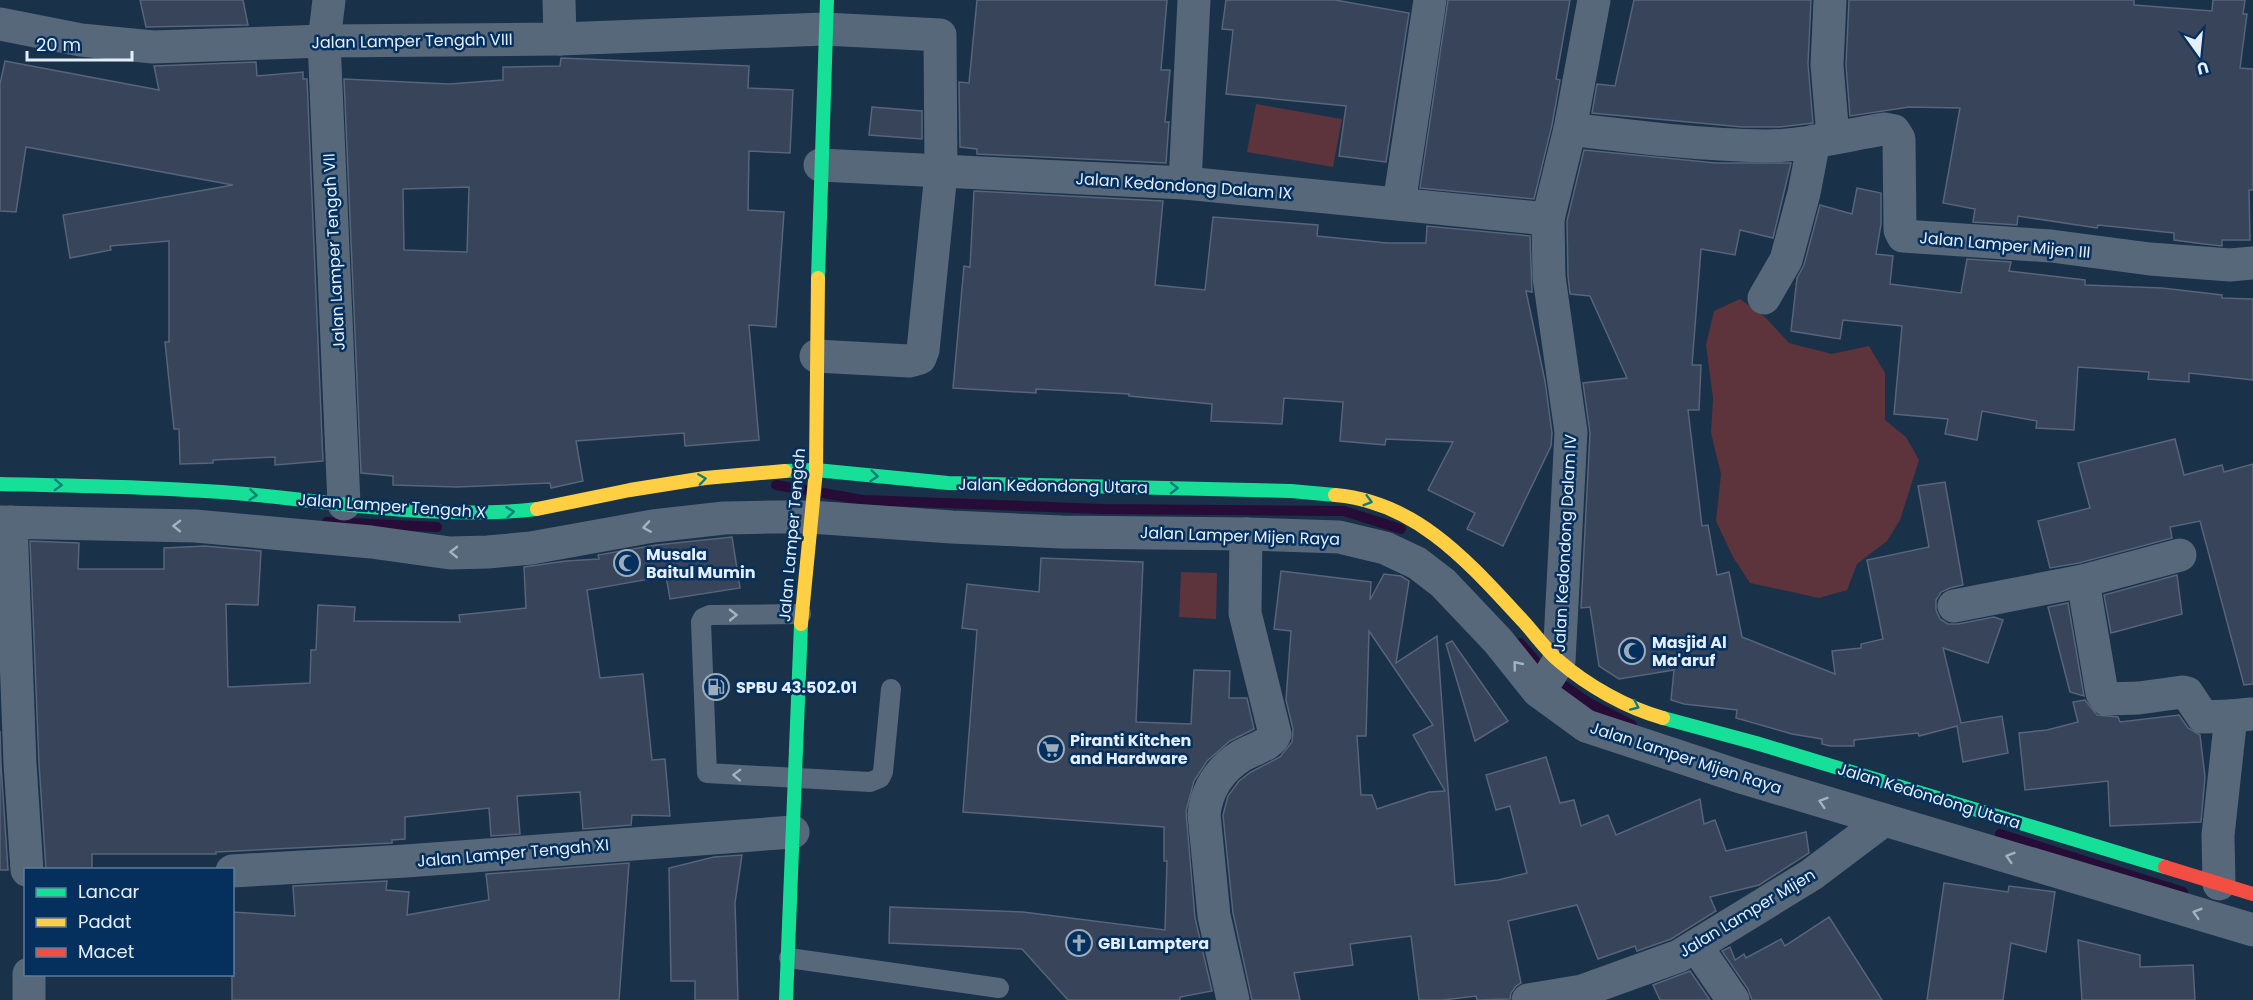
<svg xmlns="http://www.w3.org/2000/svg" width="2253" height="1000" font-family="Poppins,sans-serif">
	<rect width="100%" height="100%" fill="#193149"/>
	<g fill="#5e343c">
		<path d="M1256,104L1342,119L1333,167L1247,152Z"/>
		<path d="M1740,299L1766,318L1789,343L1832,354L1869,346L1885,373V420L1906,437L1919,460L1900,520L1887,541L1857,564L1847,590L1819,598L1750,583L1733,557L1716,521L1721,474L1711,433L1713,398L1706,345L1714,311Z"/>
		<path d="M1181,572L1217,573L1216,619L1179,617Z"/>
	</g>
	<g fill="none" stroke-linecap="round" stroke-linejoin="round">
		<g stroke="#260c36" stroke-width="10">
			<path d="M776,485L863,500L1103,509L1344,511L1401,529"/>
			<path d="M327,522L437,527"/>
			<path d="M1520,643L1546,673L1589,703L1632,725"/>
			<path d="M2000,834L2183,892"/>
		</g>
	</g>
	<g fill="#374459" stroke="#57647a" stroke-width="1.5" fill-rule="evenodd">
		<path d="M140,0H243L248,25L146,27Z"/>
		<path d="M977,0H1167L1161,70H1170L1165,122H1169L1166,163L977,154V149L960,147L959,82L969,83Z"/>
		<path d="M1226,0H1335L1409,13L1386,162L1339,156L1346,106L1226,94L1233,30L1222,29Z"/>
		<path d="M1448,0H1570L1556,79L1560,80L1552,125L1534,199L1420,188Z"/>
		<path d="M1634,0H1811L1808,64L1813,123L1780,127H1742L1592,113L1597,84L1615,86Z"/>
		<path d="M1849,0H2134V5L2212,11L2213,0H2245L2243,14H2247L2240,68L2253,69V190H2249L2250,240H2222V246L2204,244L2174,240V233L2098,225L2097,228L2018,216L2017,225L1973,222L1975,209L1943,203L1960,108L1909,107L1850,116L1846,65Z"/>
		<path d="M561,58L749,66L748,88L793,90L790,153L749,151L748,210L784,212L776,327L749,325L759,440L685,446L684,433L576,441L583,481L551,488L550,483L457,487L393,485V476L361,473L344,79L449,84L503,80V67L560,66ZM469,187L467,252L404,250L403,189Z"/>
		<path d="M5,61L159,90L154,66L256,62L257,76L303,72V79H307L323,461L275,465V457L213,460V463L180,464L179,429H174L165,342H169V241L110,246L111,250L70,258L63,215L233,185L26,147L16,212L0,211V84Z"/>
		<path d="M872,107L922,111V139L869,135Z"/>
		<path d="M1584,150L1716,163H1791L1773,238L1740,230L1735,255L1701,249L1692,365H1701L1699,410H1688L1702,526L1708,525L1717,575L1729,572L1742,637L1835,674L1832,651L1861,648V644L1883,639L1867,560L1929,547L1918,486L1945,482L1963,585L1950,588L1941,592L1936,600V610L1940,619L1948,624H1958L1994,617L2003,620L1988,663L1943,648L1961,723L2002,716L2008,753L1963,762L1957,726L1919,736L1918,733L1854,740V746H1830L1822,744V739L1792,734L1736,718L1737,710L1684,704L1671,700L1674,670L1619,679L1599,666L1590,607L1581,608L1590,433L1583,383L1627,378L1590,296L1570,294L1568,276L1567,221Z"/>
		<path d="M1857,188L1881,193V224L1876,254L1893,256L1890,284L1961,293L1967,259L2011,262L2009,271L2085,280V285L2162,288L2222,295V298L2253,299V380L2189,373V382L2148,379L2149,372L2078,367L2074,430L2036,428L2037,421L1982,411L1977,440L1945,434L1948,419L1894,414L1902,326L1843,320L1840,339L1791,331L1797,278L1804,265L1820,205L1852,214Z"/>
		<path d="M974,191L1163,201L1155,285L1205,290L1213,217L1318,225L1317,236L1387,243H1426L1427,226L1530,236L1532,292L1526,291L1545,381L1552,433L1551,446L1503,546L1467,529L1475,513L1428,490L1453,442L1386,439L1385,445L1340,441L1343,402L1284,398L1282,424L1211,421L1212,404L1129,396V394L1036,389V393L953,388L964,266L970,267Z"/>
		<path d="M2175,439L2184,475L2222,465L2224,472L2253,464V684L2244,685L2200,521L2170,527L2172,538L2079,563L2050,568L2038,521L2090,508L2078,463Z"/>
		<path d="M732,537L740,588L670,599L666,576L587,590L600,678L643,674L652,760L665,759L670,816L632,815L631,825L583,829L580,792L517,796L520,834L491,836L489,808L405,817V839L392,840V843L216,852V854H92V868L46,870L39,763L30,541L79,543L78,569H164V548L205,546L261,551L258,605L226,604L228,687L310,683L311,650H316L318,605L355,607L354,621L460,622L459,615L526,608L524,567L566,561L599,559L598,555L656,545Z"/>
		<path d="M1041,558L1143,562L1136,722L1191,724L1194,670L1230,671L1229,698H1247L1254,729L1230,741L1207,761L1194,781L1186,811L1195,918L1212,991L1180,997V1000H1068L1022,949L889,943L890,907L1023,912L1165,930L1167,861H1164V827L963,812L977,630L962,628L967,584L1039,592Z"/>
		<path d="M1281,571L1371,582L1370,600L1384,574L1401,576L1409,581L1396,663L1437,636L1455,885L1498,880L1527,873L1510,806L1496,810L1486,775L1546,757L1560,803L1574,800L1581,826L1608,815L1616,835L1700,799L1704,824L1715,820L1726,851L1806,832L1809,853L1759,885L1710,897L1716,911L1671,939L1637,951L1635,946L1598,959L1577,905L1508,921L1521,983L1516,986L1511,993L1510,999L1477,1000L1476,996L1443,1000H1419L1411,936L1350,944L1353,965L1294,973L1300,1000H1252L1233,913L1223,815L1228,796L1239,781L1251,772L1280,757L1292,742L1293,729L1286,700L1291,631L1274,629ZM1369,631L1433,725L1413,735L1445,791L1429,792L1377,809L1372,795H1361L1357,736H1366Z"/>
		<path d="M2177,575L2182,614L2111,633L2104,595Z"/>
		<path d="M2068,603L2084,696L2070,692L2048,607Z"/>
		<path d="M1452,641L1508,721L1475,741L1446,644Z"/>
		<path d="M2085,700L2097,715L2118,717L2120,722L2179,715L2188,728L2200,735L2205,777L2201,822L2110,826L2108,781L2025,790L2019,733L2047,730L2078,722L2073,702Z"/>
		<path d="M0,731L1,765L8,870H0Z"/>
		<path d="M742,855L735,903L738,1000H695V981H671L669,868L714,857Z"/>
		<path d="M629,863L619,1000H232V912L295,916L293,886L387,881L386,890L409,892L407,915L489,900L486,874Z"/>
		<path d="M1944,883L2008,892L2009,886L2055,892L2046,952L2011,943L2003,1000H1927Z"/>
		<path d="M1829,917L1882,1000H1752L1748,989L1722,951L1730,947L1735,960L1744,954L1746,958L1781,939L1785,946Z"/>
		<path d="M2078,940L2140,955V967L2193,965L2195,1000H2082Z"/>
		<path d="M1690,971L1710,1000H1660L1653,985Z"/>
	</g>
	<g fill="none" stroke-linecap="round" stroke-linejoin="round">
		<g stroke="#57687b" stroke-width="20">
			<path d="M801,614L710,615L703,618L701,622L707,773L870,782L880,778L883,772L891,689"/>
			<path d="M789,958L999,988"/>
		</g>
		<g stroke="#57687b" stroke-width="33">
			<path d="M329,0L324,41L344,504"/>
			<path d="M559,0L560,39"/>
			<path d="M1830,0L1827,65L1833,137"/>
			<path d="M0,24L81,40L153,47L324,41L560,39L825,29L940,35L941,173L923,350L920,358L909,361L816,356"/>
			<path d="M1570,129C1635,137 1701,145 1766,146C1805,146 1846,135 1884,129L1894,131L1899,139L1900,230L1903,236L2051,246L2150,259L2230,265L2253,263"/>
			<path d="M820,165L1185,183L1548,219"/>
			<path d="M1185,183L1194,0"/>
			<path d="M1399,204L1430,0"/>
			<path d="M1764,298L1786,260L1804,193L1814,141"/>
			<path d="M0,522L195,526L371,542L450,553L488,552L531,548L653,526L724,518L770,517H810L952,527L1062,532L1246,534L1339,537L1385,548L1417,563L1443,583L1498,641L1538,691L1586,726L1744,778L2253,930"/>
			<path d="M11,522L20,764L27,870"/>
			<path d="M2083,581L2180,555"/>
			<path d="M1954,606L2083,581L2102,693L2106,699L2139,698L2182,692L2187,693L2203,717L2231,716"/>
			<path d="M1548,678L1559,661L1571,432L1549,277L1548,219L1570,129L1594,0"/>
			<path d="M232,871L406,861L793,832"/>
			<path d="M2219,884L2218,835L2231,716L2251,714"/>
			<path d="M1696,946L1733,1000"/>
			<path d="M29,974V1000"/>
			<path d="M1233,1000L1214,916L1204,814C1207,789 1219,770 1241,756C1250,750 1272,745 1275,734L1245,613L1246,534"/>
			<path d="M1528,1000L1582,991L1679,956L1811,875L1884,820"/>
		</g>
		<g stroke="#16e098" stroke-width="14">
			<path d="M818,278L827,0"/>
			<path d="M785,471L816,470L948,483L1291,491L1335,495"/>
			<path d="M0,484C82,486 164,487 246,494C340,503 444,520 537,509"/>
			<path d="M1663,718L1756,743L2165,867"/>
			<path d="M786,1000L801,624"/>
		</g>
		<g stroke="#ffcf43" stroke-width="14">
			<path d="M1335,495C1418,502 1470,564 1523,621C1535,634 1546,650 1559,661C1588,686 1627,708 1663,718"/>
			<path d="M537,509L630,490L705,478L785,471"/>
			<path d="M801,624L816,470L818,278"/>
		</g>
		<path stroke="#f24e42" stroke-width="14" d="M2165,867L2253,894"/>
	</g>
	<defs><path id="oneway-chevron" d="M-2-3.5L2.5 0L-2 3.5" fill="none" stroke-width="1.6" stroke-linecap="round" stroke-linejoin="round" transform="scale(1.5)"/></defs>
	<g stroke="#0d7f78">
		<use href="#oneway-chevron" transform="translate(874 476) rotate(6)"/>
		<use href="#oneway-chevron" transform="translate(702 479) rotate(-8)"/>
		<use href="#oneway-chevron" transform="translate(58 485) rotate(2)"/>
		<use href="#oneway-chevron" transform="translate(1174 488) rotate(1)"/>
		<use href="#oneway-chevron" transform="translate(253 495) rotate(5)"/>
		<use href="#oneway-chevron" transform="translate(1368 501) rotate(16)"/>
		<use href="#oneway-chevron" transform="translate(510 512) rotate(-7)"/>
		<use href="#oneway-chevron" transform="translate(1635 706) rotate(24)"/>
	</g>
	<g stroke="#a5b2c0">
		<use href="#oneway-chevron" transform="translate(177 526) rotate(-179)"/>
		<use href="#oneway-chevron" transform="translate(647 527) rotate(171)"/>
		<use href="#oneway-chevron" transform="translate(454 552) rotate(-179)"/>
		<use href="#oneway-chevron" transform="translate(733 615) rotate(-1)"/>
		<use href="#oneway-chevron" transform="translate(1517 665) rotate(-129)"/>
		<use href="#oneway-chevron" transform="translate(737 775) rotate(-178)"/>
		<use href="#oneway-chevron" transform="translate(1823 802) rotate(-163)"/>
		<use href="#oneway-chevron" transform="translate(2010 857) rotate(-163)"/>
		<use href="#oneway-chevron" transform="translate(2197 913) rotate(-163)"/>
	</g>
	<defs>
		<symbol id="mosque-ring" viewBox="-11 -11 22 22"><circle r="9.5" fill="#05305d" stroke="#9dacbb" stroke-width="1.5"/><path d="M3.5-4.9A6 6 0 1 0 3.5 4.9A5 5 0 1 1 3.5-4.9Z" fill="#9dacbb"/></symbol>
		<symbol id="fuel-ring" viewBox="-11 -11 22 22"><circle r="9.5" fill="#05305d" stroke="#9dacbb" stroke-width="1.5"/><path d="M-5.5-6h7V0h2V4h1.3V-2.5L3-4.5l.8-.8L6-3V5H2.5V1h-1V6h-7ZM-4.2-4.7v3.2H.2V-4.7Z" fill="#9dacbb"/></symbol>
		<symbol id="supermarket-ring" viewBox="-11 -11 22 22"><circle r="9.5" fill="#05305d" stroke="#9dacbb" stroke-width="1.5"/><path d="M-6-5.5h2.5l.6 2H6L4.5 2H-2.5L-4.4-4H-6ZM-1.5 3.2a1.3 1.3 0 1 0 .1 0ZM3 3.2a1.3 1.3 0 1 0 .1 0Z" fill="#9dacbb"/></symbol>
		<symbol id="church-ring" viewBox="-11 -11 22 22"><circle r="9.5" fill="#05305d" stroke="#9dacbb" stroke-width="1.5"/><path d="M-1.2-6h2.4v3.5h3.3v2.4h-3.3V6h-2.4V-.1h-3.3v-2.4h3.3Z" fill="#9dacbb"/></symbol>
	</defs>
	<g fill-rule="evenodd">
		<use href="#mosque-ring" x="612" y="548" width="30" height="30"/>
		<use href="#mosque-ring" x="1617" y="636" width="30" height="30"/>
		<use href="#fuel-ring" x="701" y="672" width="30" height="30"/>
		<use href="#supermarket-ring" x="1036" y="734" width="30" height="30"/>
		<use href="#church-ring" x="1064" y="928" width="30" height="30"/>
	</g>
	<g text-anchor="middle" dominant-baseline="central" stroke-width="5" stroke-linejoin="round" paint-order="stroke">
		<g font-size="16" fill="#e4eef9" stroke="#05305d">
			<text transform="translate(412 41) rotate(-1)">Jalan Lamper Tengah VIII</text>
			<text transform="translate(1184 186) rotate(4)">Jalan Kedondong Dalam IX</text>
			<text transform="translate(2005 245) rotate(5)">Jalan Lamper Mijen III</text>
			<text transform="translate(334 252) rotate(-93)">Jalan Lamper Tengah VII</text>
			<text transform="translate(1053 486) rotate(1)">Jalan Kedondong Utara</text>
			<text transform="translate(392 506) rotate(4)">Jalan Lamper Tengah X</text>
			<text transform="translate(792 535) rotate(-85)">Jalan Lamper Tengah</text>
			<text transform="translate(1240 536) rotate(2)">Jalan Lamper Mijen Raya</text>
			<text transform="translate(1565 543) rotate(-87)">Jalan Kedondong Dalam IV</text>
			<text transform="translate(1686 758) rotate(18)">Jalan Lamper Mijen Raya</text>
			<text transform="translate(1929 796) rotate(17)">Jalan Kedondong Utara</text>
			<text transform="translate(513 853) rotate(-5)">Jalan Lamper Tengah XI</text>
			<text transform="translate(1747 913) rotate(-31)">Jalan Lamper Mijen</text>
		</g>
		<g font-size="16" font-weight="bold" fill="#e4eef9" stroke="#05305d" text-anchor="start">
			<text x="646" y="554">Musala<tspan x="646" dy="18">Baitul Mumin</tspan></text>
			<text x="1652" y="642">Masjid Al<tspan x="1652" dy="18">Ma'aruf</tspan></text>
			<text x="736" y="687">SPBU 43.502.01</text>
			<text x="1070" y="740">Piranti Kitchen<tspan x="1070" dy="18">and Hardware</tspan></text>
			<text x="1098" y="943">GBI Lamptera</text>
		</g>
	</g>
	<rect x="24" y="868" width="210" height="108" fill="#05305d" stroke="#5e7c9b" stroke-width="1.5"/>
	<rect x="36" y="888" width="30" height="9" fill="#16e098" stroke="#5e7c9b" stroke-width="1.5"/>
	<text x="78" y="898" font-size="18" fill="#e4eef9">Lancar</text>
	<rect x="36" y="918" width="30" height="9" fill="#ffcf43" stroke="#5e7c9b" stroke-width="1.5"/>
	<text x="78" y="928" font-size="18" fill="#e4eef9">Padat</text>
	<rect x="36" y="948" width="30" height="9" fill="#f24e42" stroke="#5e7c9b" stroke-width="1.5"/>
	<text x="78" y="958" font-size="18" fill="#e4eef9">Macet</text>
	<g transform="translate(2199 54) rotate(165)" stroke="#05305d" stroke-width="4.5" paint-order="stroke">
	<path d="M0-4.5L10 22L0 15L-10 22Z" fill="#e4eef9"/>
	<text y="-9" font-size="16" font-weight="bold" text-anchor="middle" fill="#e4eef9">U</text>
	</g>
	<path d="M27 51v9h105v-9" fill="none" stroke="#e4eef9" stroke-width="3"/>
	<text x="36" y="51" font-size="18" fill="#e4eef9" stroke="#05305d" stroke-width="4.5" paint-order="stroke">20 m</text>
</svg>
